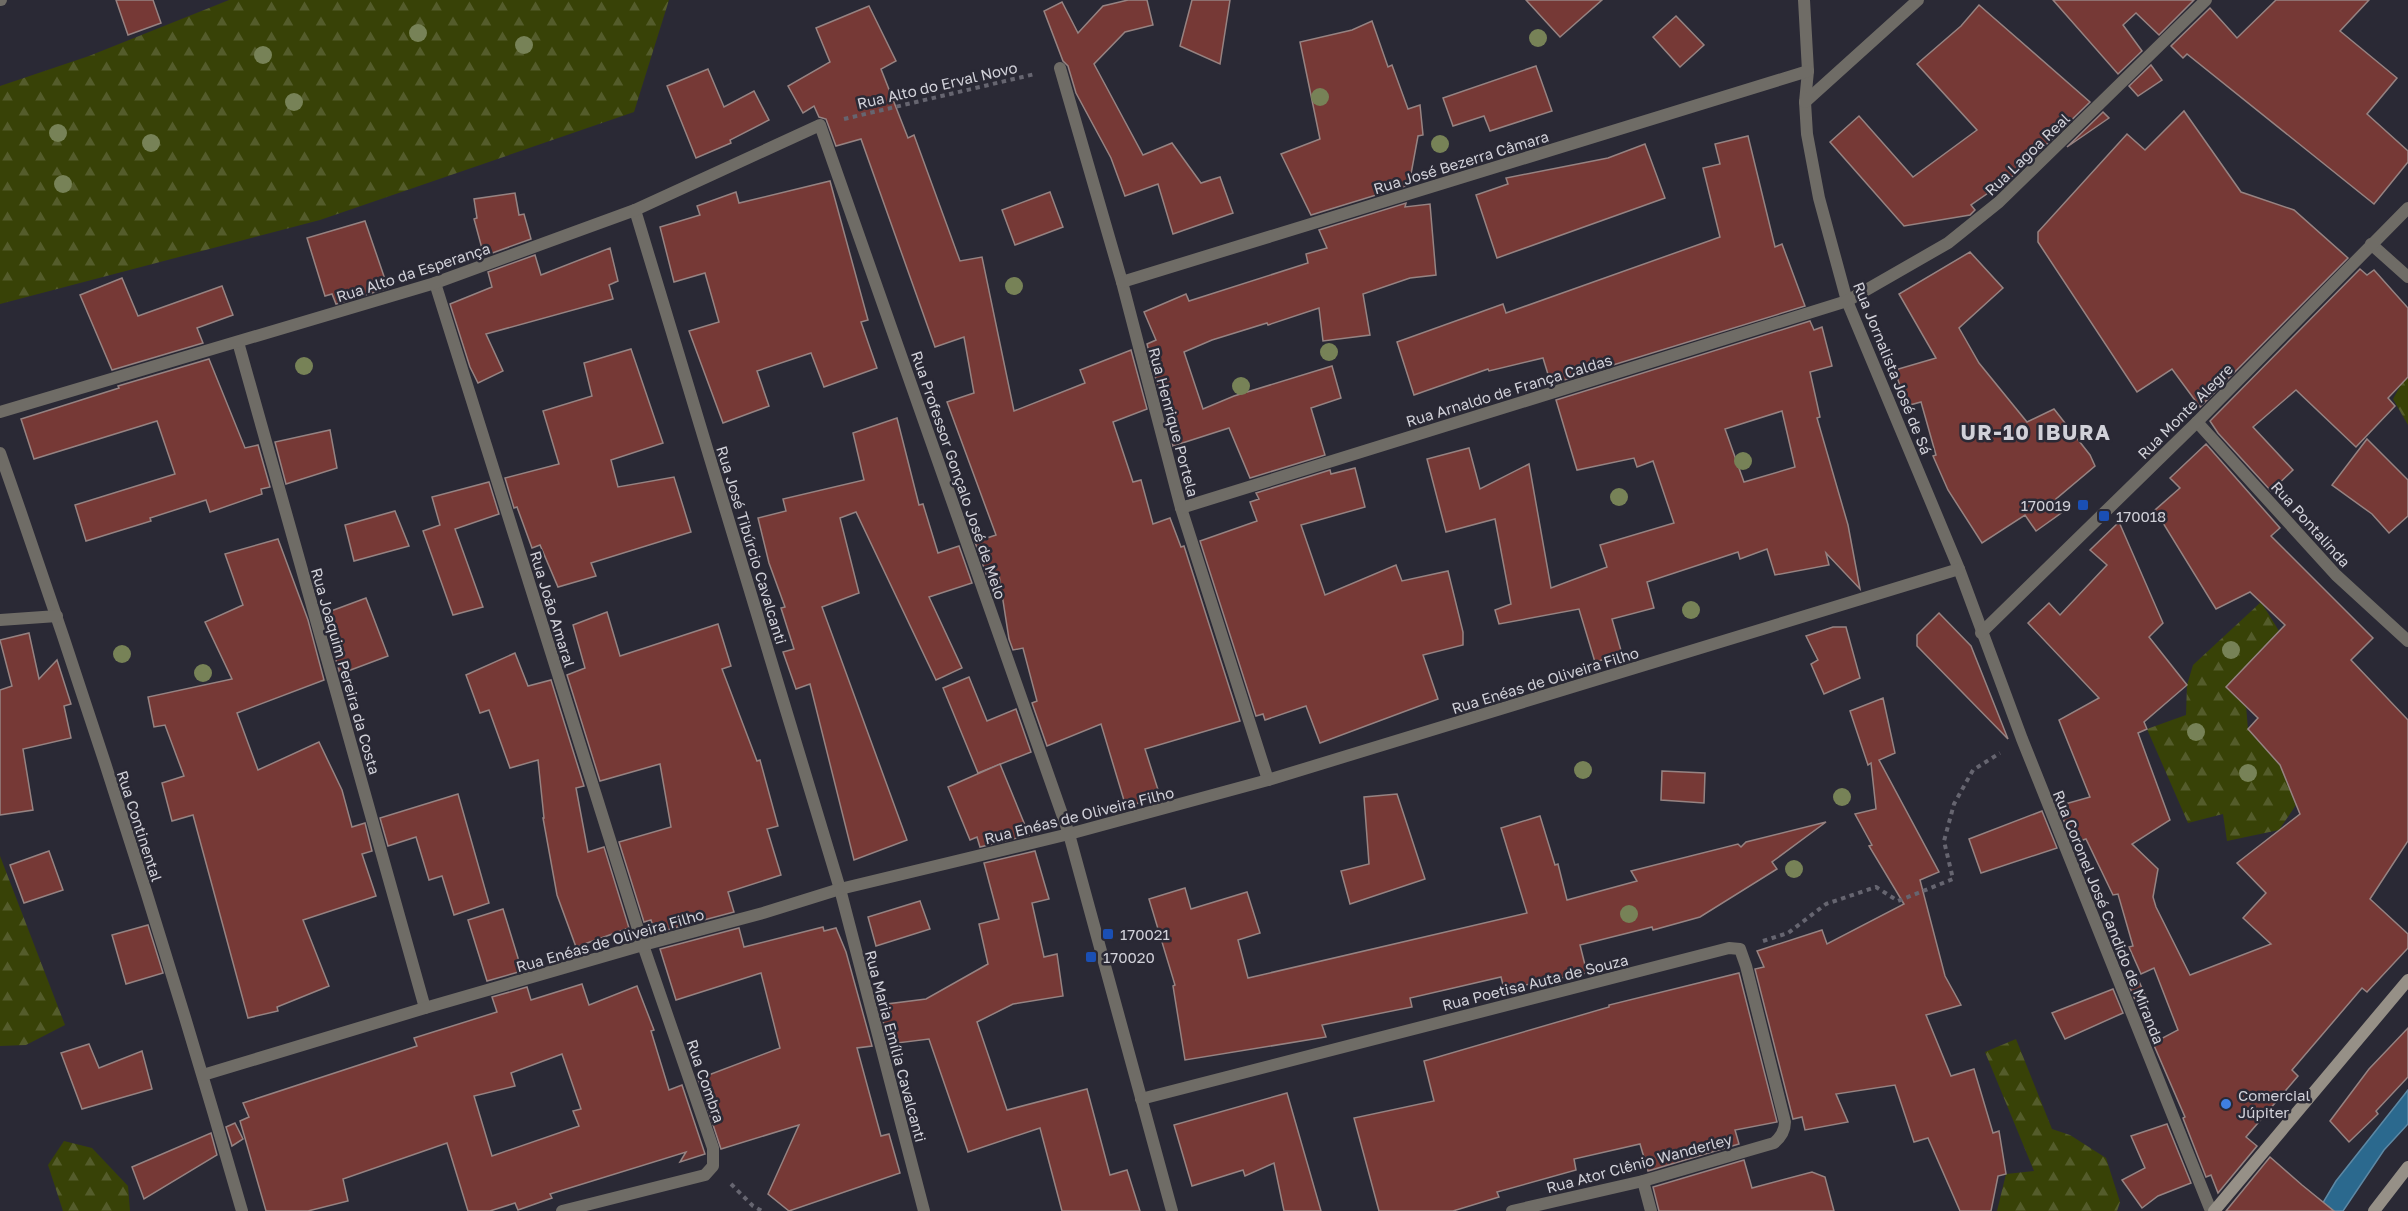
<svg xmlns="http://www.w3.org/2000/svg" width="2408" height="1211" font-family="'Golos Text',sans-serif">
	<defs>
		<pattern id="forest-firs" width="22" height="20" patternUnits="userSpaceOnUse" patternTransform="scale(1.5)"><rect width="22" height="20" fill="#384207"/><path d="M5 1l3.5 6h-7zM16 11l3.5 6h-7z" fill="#545c2b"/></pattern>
	</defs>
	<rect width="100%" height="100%" fill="#2a2935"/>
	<g fill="url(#forest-firs)">
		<path d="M229,0H669L634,112L320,220L0,304V86L89,56Z"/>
		<path d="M2408,372V425L2393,399Z"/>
		<path d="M2261,602L2279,631L2226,687L2246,706L2248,729L2280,765L2296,805L2279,830L2227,841L2223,814L2188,823L2147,729L2186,715L2187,685L2193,665Z"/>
		<path d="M0,856L65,1025L26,1045L0,1046Z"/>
		<path d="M2016,1039L2052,1129L2070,1135L2106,1158L2120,1202L2117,1211H1997L2006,1174L2034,1171L1985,1052Z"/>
		<path d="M64,1141L92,1148L128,1186L130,1211H63L48,1165Z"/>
	</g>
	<path fill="#2b698e" stroke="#5d88a4" stroke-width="1.5" d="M2408,1090V1124L2384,1150L2343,1211H2318L2336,1181Z"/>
	<g fill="#763936" stroke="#968382" stroke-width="1.5" fill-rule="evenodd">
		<path d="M116,0H153L161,23L128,35Z"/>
		<path d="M1128,0H1147L1153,25L1125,32L1094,64L1143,155L1172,143L1201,183L1220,177L1233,213L1173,234L1158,184L1125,196L1111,158L1076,93L1068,66L1063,61L1044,11L1062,2L1078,33L1103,6Z"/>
		<path d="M1192,0H1230L1220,64L1180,46Z"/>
		<path d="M1526,0H1602L1560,37Z"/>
		<path d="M2053,0H2194L2159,35L2136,13L2123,25L2142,51L2118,74Z"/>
		<path d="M2276,0H2369L2340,31L2397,78L2367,114L2408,151V162L2374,204L2187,54L2183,58L2171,46L2210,8L2237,38Z"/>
		<path d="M1979,5L2090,102L2017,173L1971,205L1975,210L1970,215L1904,226L1830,142L1859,116L1913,177L1977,130L1917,64L1961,26Z"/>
		<path d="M869,6L896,61L881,69L908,138L914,135L960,261L982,257L1014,411L1085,383L1080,370L1131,350L1147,409L1113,422L1133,482L1141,480L1153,524L1170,518L1181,547L1184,546L1240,721L1145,749L1160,796L1126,807L1101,724L1047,746L1032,703L1037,701L1023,648L1013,650L1009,639L999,575L988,579L975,542L996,535L947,402L974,393L964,337L935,347L861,139L836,146L826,119L819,117L814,106L803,113L788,86L830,62L816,28Z"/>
		<path d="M1676,16L1704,45L1680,67L1653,37Z"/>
		<path d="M1372,21L1388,67L1392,65L1408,109L1420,105L1423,135L1418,136L1409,185L1311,215L1281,154L1320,139L1300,42L1352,30Z"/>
		<path d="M2151,65L2162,80L2138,96L2129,86Z"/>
		<path d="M1536,66L1552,111L1490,131L1484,116L1453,126L1443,98Z"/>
		<path d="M708,69L724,107L754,91L769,120L730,140L731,143L696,158L667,86Z"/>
		<path d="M2184,111L2241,192L2294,210L2348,258L2200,407L2172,369L2137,392L2038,242V232L2127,134L2145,150Z"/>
		<path d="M2103,112L2109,118L2067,147Z"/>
		<path d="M1748,136L1775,247L1782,244L1805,306L1551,384L1543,358L1489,371L1488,369L1414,395L1397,342L1503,304L1506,313L1720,237L1703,168L1720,164L1715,144Z"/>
		<path d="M1645,144L1665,198L1497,258L1476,195L1508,184L1506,178L1608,158Z"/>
		<path d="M830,181L868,320L861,322L877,368L824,387L811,353L757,371L769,406L723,423L689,331L719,322L705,273L674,282L660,227L700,215L697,206L736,192L739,203Z"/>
		<path d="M1050,192L1063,227L1015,245L1002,210Z"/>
		<path d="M515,193L519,215L524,214L531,239L484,256L474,219L477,218L474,199Z"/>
		<path d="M1406,203L1405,207L1430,204L1436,275L1410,278L1363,294L1370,335L1323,341L1319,308L1268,325L1267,323L1212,340L1184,352L1203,409L1234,396L1332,366L1341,398L1311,408L1325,455L1250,478L1229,428L1173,446L1168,424L1176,421L1169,400L1162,403L1147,344L1156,340L1144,312L1186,294L1189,301L1308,263L1306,254L1327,248L1319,230Z"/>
		<path d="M365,221L388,288L336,304L332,294L325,296L307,238Z"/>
		<path d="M610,248L618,281L609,285L613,299L486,334L503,371L478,383L470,367L450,304L492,287L488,272L535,255L541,275Z"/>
		<path d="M1970,252L2003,288L1959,328L1979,363L2027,422L2054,409L2090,455L2095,466L2056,499L2064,511L2036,531L2025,515L1982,543L1948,490L1933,456L1936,455L1921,402L1906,406L1895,370L1936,358L1899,294Z"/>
		<path d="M2360,269L2367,275L2374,270L2408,308V377L2388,398L2395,406L2356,447L2296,390L2253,427L2293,470L2271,491L2218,433L2210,421Z"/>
		<path d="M122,278L138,316L222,286L233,315L197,328L203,343L112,370L80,295Z"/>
		<path d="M1810,321L1814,330L1822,327L1832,366L1810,372L1820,417L1817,418L1848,525L1860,589L1826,553L1829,565L1775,575L1767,549L1740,559L1738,552L1647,582L1654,608L1612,619L1622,654L1595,662L1579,609L1499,624L1495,610L1511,604L1495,519L1446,532L1427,459L1469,448L1480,489L1529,464L1551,588L1607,567L1600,545L1674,523L1653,461L1637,467L1634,458L1577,470L1556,400ZM1782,411L1795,467L1744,482L1725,429Z"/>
		<path d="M631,349L663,443L611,460L618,487L674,477L691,532L591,563L596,576L558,587L540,545L532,548L517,507L514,508L505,478L559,464L543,411L592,396L584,363Z"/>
		<path d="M209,359L245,448L258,445L270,487L261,489L262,494L210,512L206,500L150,518L151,521L86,541L75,505L175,474L157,421L34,459L21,419L119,388L118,386Z"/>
		<path d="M897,418L919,505L923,504L938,553L959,546L972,583L929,597L962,668L936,680L856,512L840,518L859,593L822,607L907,840L854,860L810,684L796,689L783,652L794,649L781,608L785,607L769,563L758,518L786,511L783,499L864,480L853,433Z"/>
		<path d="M330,430L337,468L286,484L275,442Z"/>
		<path d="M2367,439L2408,480V516L2389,533L2372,514L2332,485Z"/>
		<path d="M2206,444L2280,528L2271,536L2373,638L2351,660L2408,720V841L2370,899L2408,934V948L2367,992L2362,988L2292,1070L2298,1076L2246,1137L2257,1146L2218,1193L2211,1175L2206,1177L2183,1118L2185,1117L2153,1043L2178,1030L2154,968L2141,974L2129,947L2133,946L2118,894L2113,895L2086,839L2073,843L2058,806L2090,797L2059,720L2099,698L2028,623L2049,603L2060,615L2107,565L2090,550L2119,522L2163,623L2149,637L2187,685L2144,722L2147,729L2138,733L2170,820L2132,844L2158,869L2153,897L2156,907L2190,975L2271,944L2243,918L2266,893L2237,863L2300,814L2280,765L2248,729L2258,718L2226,687L2285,625L2250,592L2216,609L2155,510L2180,488L2170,478Z"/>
		<path d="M1355,468L1365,507L1301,525L1325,595L1396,565L1402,581L1448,571L1463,632V645L1423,655L1438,699L1320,743L1306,706L1265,720L1263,714L1256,716L1200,541L1257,521L1250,502L1259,499L1256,493L1330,470L1331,474Z"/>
		<path d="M489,482L499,514L455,529L483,607L453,615L423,531L440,525L432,497Z"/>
		<path d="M395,511L409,546L354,561L345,525Z"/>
		<path d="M278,539L308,620L324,680L237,713L258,770L319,742L342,790L352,827L365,823L372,851L362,854L376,896L303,920L329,986L277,1007L278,1011L248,1018L193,815L172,821L162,783L184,776L165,725L154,727L148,697L232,679L205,622L243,605L225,554Z"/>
		<path d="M366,598L388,656L340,674L323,614Z"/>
		<path d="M607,612L620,656L718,624L731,666L722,669L757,761L760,760L778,826L767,829L781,875L728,892L734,912L655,933L651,920L644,922L619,842L671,827L660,764L600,781L567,675L585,668L573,625Z"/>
		<path d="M1939,613L1971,646L2008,739L1917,646V635Z"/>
		<path d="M1833,627H1846L1860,678L1824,694L1811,664L1818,660L1806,636Z"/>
		<path d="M29,633L39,679L57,660L71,704L64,706L71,738L23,749L33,810L0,815V690L12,686L0,640Z"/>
		<path d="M515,653L528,686L551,680L584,786L576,788L588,852L604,847L629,928L576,947L557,895L543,818H544L538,760L510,768L489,710L480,713L466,675Z"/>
		<path d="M969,677L987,721L1016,709L1031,752L978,773L943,688Z"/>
		<path d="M1883,698L1895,753L1879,760L1939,872L1920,880L1945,976L1961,1005L1926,1015L1951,1076L1974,1069L1993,1133L1999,1131L2006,1174L1998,1176L1991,1211H1960L1928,1138L1914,1142L1895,1085L1836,1094L1848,1122L1805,1130L1802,1117L1793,1119L1755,969L1764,967L1757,951L1822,930L1827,944L1904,904L1869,846L1872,845L1855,814L1876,809L1871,763L1868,765L1850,711Z"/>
		<path d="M1000,764L1029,835L980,847L977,837L970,840L948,787Z"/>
		<path d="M1662,771L1705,773L1704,803L1661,800Z"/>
		<path d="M458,794L489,903L454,915L442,876L429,880L416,837L388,846L380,818Z"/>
		<path d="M1397,794L1425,879L1350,904L1341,871L1369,864L1364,797Z"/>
		<path d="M2042,811L2057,848L1981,873L1969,839Z"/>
		<path d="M1540,816L1555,865L1558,864L1567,900L1637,881L1631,871L1738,844L1741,847L1746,842L1826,822L1772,862L1777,869L1700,917L1653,930L1652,927L1580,945L1587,973L1504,989L1501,977L1410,998L1412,1007L1322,1025L1326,1037L1185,1060L1173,986L1175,985L1149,899L1185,888L1191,909L1247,892L1260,933L1238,940L1248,978L1527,913L1501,828Z"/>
		<path d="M49,851L63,890L24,903L10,865Z"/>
		<path d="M1035,851L1049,899L1032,903L1044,957L1057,954L1063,996L1013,1004L977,1022L1007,1110L1087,1089L1110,1175L1127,1170L1140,1211H1062L1040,1128L968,1152L929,1039L889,1044L879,1005L926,999L988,964L979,924L999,919L984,863Z"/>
		<path d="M920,901L930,929L876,946L868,917Z"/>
		<path d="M503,909L522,971L487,981L468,920Z"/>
		<path d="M148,925L163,973L126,984L112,935Z"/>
		<path d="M823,927L824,931L836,928L846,952L872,1046L857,1048L881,1136L889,1134L900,1173L789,1211L768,1194L799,1125L721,1149L698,1079L780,1048L761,973L676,1000L660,949L739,928L744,947Z"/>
		<path d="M1739,973L1777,1122L1735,1130L1739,1144L1648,1171L1640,1144L1574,1159L1576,1170L1497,1192L1499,1197L1453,1211H1379L1354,1118L1434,1101L1424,1061L1609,1007V1005Z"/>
		<path d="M2138,979L2148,1002L2138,1007L2128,983Z"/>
		<path d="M582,984L589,1005L637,986L654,1030L651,1031L669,1090L682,1085L705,1154L680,1162L686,1152L550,1194L552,1198L518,1210L515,1203L490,1211H468L447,1143L343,1179L348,1201L308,1211H266L240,1121L249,1117L243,1103L417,1046L414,1038L497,1012L492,997L527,987L531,1000ZM562,1054L581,1109L573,1111L579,1126L492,1156L474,1096L515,1086L511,1073Z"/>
		<path d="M2113,989L2123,1013L2065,1039L2052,1013Z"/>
		<path d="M2408,1028V1077L2376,1111L2378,1114L2349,1142L2330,1121L2369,1069Z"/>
		<path d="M89,1044L99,1068L142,1051L152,1089L82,1109L61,1053Z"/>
		<path d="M1287,1093L1321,1211H1284L1274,1163L1245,1176L1243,1170L1192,1186L1174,1125Z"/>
		<path d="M235,1123L243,1139L232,1146L226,1127Z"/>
		<path d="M2167,1124L2191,1183L2158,1196L2142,1208L2122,1180L2145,1168L2131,1136Z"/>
		<path d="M211,1133L217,1155L144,1199L132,1167Z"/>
		<path d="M2270,1157L2302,1185L2334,1211H2226Z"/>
		<path d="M1744,1160L1752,1188L1812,1172L1825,1177L1834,1211H1659L1653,1187Z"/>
	</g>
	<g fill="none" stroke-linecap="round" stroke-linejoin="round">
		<g stroke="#666570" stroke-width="4" stroke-dasharray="4.5 4.5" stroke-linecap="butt">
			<path d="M844,119L1035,74"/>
			<path d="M1763,941L1788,933L1826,904L1876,887L1898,901L1953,879L1944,841L1954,804L1973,770L2000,753"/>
			<path d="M731,1184L753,1206L762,1211"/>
		</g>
		<g stroke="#6f6c66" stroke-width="12">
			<path d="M0,0H1"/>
			<path d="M1804,0L1808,71L1805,102L1807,134L1819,198L1847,301L1959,569L2022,739L2211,1211"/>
			<path d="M1060,68L1122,282L1181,508L1268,780"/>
			<path d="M1805,102L1918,0"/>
			<path d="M635,210L840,889L924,1211"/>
			<path d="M2371,244L2408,277"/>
			<path d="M1122,282L1808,71"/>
			<path d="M435,283L643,945L713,1148V1166L705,1175L562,1211"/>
			<path d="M238,342L425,1008"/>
			<path d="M0,412L435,283L635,210L820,125L1069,834L1172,1211"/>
			<path d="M2197,422L2336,575L2408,641"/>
			<path d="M0,453C88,703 169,956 242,1211"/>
			<path d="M1181,508L1847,301L1948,243L1999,202L2206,0"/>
			<path d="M0,620L57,616"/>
			<path d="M1981,633L2197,422L2408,208"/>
			<path d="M203,1075L425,1008L643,945L763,913L840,889L1069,834L1268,780L1959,569"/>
			<path d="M1141,1099L1729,948L1740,949L1746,966L1785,1122C1785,1131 1781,1137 1774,1143L1643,1181L1512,1211"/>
			<path d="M1643,1181L1651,1211"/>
		</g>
		<g stroke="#969087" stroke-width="12">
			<path d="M2214,1211L2408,980"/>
			<path d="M2374,1211L2408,1167"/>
		</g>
	</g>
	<g fill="#778257">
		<circle cx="418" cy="33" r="9"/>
		<circle cx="1538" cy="38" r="9"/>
		<circle cx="524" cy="45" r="9"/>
		<circle cx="263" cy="55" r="9"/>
		<circle cx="1320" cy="97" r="9"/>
		<circle cx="294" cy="102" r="9"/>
		<circle cx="58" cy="133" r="9"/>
		<circle cx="151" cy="143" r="9"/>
		<circle cx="1440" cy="144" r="9"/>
		<circle cx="63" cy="184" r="9"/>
		<circle cx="1014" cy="286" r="9"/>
		<circle cx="1329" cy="352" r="9"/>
		<circle cx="304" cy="366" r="9"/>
		<circle cx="1241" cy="386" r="9"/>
		<circle cx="1743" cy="461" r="9"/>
		<circle cx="1619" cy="497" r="9"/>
		<circle cx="1691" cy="610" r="9"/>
		<circle cx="2231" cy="650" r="9"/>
		<circle cx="122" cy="654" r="9"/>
		<circle cx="203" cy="673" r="9"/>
		<circle cx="2196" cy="732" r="9"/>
		<circle cx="1583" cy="770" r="9"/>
		<circle cx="2248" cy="773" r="9"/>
		<circle cx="1842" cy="797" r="9"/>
		<circle cx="1794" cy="869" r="9"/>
		<circle cx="1629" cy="914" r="9"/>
	</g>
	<g fill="#1a4fb4" stroke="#2a2935" stroke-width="2">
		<rect x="2077" y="499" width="12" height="12" rx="3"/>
		<rect x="2098" y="510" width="12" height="12" rx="3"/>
		<rect x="1102" y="928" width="12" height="12" rx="3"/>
		<rect x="1085" y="951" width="12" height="12" rx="3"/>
	</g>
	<circle fill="#3f7fe0" stroke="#2a2935" stroke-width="2" cx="2226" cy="1104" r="6"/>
	<g text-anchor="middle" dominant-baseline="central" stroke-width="5" stroke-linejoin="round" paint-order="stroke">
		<g font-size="15" fill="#d1d1d9" stroke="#2a2935">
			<text transform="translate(937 85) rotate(-13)">Rua Alto do Erval Novo</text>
			<text transform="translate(2027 154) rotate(-44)">Rua Lagoa Real</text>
			<text transform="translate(1461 162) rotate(-17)">Rua José Bezerra Câmara</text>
			<text transform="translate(413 272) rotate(-18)">Rua Alto da Esperança</text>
			<text transform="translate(1893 368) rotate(68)">Rua Jornalista José de Sá</text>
			<text transform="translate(1509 390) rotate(-17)">Rua Arnaldo de França Caldas</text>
			<text transform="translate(2185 411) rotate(-45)">Rua Monte Alegre</text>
			<text transform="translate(1174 422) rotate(75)">Rua Henrique Portela</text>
			<text transform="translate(959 475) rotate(71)">Rua Professor Gonçalo José de Melo</text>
			<text transform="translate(2311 524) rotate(48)">Rua Pontalinda</text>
			<text transform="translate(752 545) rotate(73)">Rua José Tibúrcio Cavalcanti</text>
			<text transform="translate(553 609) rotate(73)">Rua João Amaral</text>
			<text transform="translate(346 671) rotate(74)">Rua Joaquim Pereira da Costa</text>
			<text transform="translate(1545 680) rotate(-17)">Rua Enéas de Oliveira Filho</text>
			<text transform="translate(1079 815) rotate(-14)">Rua Enéas de Oliveira Filho</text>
			<text transform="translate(140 826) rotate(72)">Rua Continental</text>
			<text transform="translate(2109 917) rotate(68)">Rua Coronel José Candido de Miranda</text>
			<text transform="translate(610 940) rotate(-16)">Rua Enéas de Oliveira Filho</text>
			<text transform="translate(1535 982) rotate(-14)">Rua Poetisa Auta de Souza</text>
			<text transform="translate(896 1046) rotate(75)">Rua Maria Emília Cavalcanti</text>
			<text transform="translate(706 1081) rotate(71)">Rua Combra</text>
			<text transform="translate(1639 1163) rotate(-15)">Rua Ator Clênio Wanderley</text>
		</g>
		<g font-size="15" fill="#d1d1d9" stroke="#2a2935" text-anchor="start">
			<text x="2071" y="505" text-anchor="end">170019</text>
			<text x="2116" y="516">170018</text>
			<text x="1120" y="934">170021</text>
			<text x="1103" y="957">170020</text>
			<text x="2238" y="1095">Comercial<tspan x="2238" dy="17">Júpiter</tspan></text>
		</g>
		<g font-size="21" font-weight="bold" letter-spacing="1.5" fill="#d1d1d9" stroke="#2a2935">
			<text x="2036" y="432">UR-10 IBURA</text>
		</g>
	</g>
</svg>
